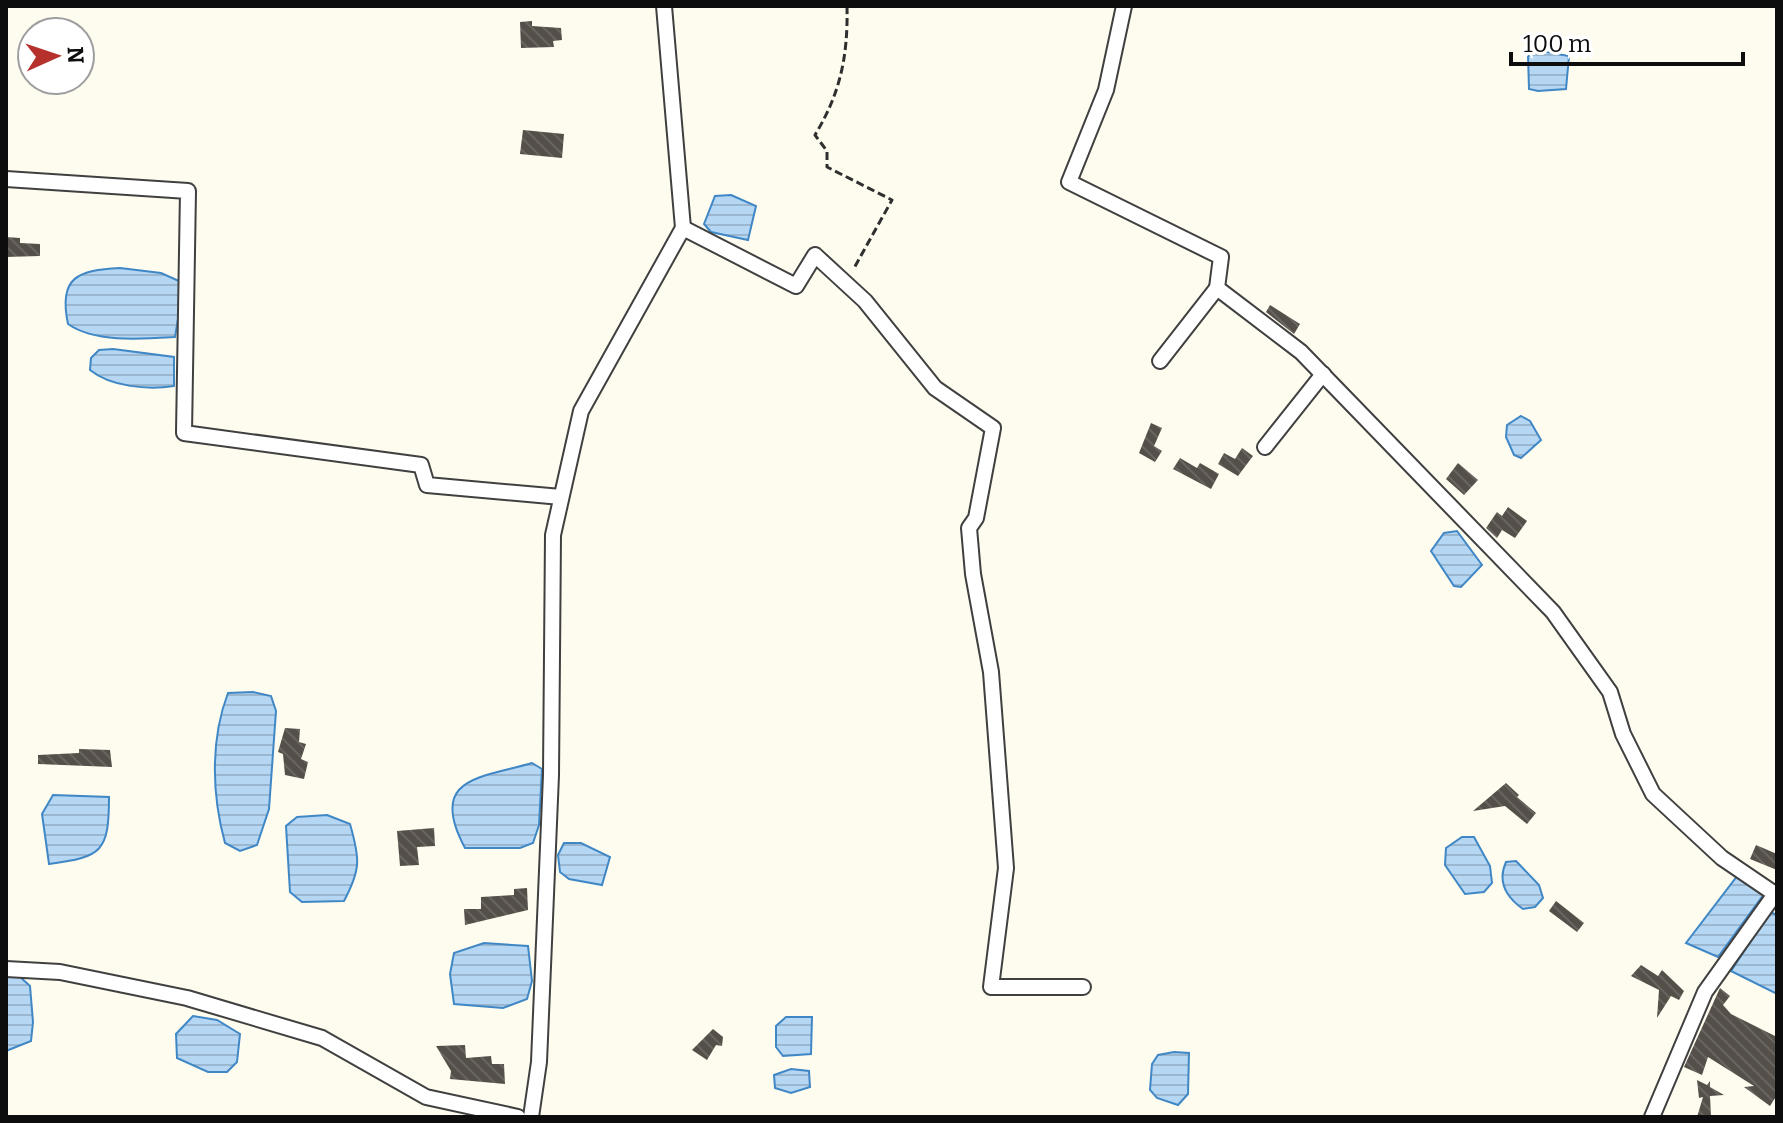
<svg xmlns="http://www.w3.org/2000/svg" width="1783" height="1123" font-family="Bitter,serif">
	<defs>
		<pattern id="water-rules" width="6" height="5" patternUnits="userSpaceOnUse" patternTransform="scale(2)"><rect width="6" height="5" fill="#b5d7f3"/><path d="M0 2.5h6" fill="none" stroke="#9ab7cf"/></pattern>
		<pattern id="building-back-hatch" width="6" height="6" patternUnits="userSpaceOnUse" patternTransform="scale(2)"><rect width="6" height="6" fill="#554f4a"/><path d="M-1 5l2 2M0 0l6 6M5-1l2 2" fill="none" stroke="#686460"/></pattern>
	</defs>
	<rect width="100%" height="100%" fill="#fefcee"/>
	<g fill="url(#water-rules)" stroke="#4087c6" stroke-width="2">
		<path d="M1541,51L1569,56L1566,89L1538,91L1529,89L1528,56Z"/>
		<path d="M731,195L756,206L748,240L711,232L704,224L715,196Z"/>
		<path d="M120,268L161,273L179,281L180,307L175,337C143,339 95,343 68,324C58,277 78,270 120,268Z"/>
		<path d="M113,349L174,357V386C148,390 111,387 90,370L91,358L99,350Z"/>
		<path d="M1521,416L1530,421L1541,440L1521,458L1514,455L1506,437L1507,425Z"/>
		<path d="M1457,531L1482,565L1461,587L1454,586L1431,551L1444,533Z"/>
		<path d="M253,692L271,696L276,711L269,809L257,845L240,851L225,843C212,796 210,740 228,693Z"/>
		<path d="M532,763L542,769L539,825L533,843L520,848H465C427,777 481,778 532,763Z"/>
		<path d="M53,795L109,797C109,852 102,857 49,864L42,814Z"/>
		<path d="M327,815L350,824C360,859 361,869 344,901L302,902L290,892L286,826L297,817Z"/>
		<path d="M1462,837H1474L1490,866L1492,883L1484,892L1465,894L1445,865L1446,848Z"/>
		<path d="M564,843H581L610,857L602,885L569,879L560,872L558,855Z"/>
		<path d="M1516,861L1539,885L1543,898L1535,907L1523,909C1506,897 1497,882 1506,862Z"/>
		<path d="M1738,875L1764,894L1718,957L1686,943Z"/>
		<path d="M1770,912L1777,915V994L1731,971Z"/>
		<path d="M484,943L528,946L532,981L527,999L503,1008L454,1004L450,974L454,953Z"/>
		<path d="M6,975L19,976L30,986L33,1022L31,1041L6,1051Z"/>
		<path d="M193,1016L217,1020L240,1034L237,1062L227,1072H208L177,1058L176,1034Z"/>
		<path d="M786,1017H812L811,1054L783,1056L776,1047V1026Z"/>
		<path d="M1174,1052L1189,1053L1188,1094L1178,1105L1157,1098L1150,1090L1152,1064L1158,1055Z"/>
		<path d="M791,1069L809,1071L810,1087L791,1093L775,1088L774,1075Z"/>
	</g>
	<g fill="url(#building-back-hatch)">
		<path d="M532,21V26L561,28L562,40L553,41L554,47L521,48L520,22Z"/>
		<path d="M523,130L564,134L562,158L520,154Z"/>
		<path d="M6,237L20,238V243L40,244V256L6,257Z"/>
		<path d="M1270,305L1300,324L1294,334L1266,312Z"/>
		<path d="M1151,423L1162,428L1154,446L1162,451L1155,462L1139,453Z"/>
		<path d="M1242,448L1253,456L1238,476L1218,464L1224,453L1235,459Z"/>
		<path d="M1180,458L1197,468L1200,463L1219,474L1211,489L1173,469Z"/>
		<path d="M1458,463L1478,480L1464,495L1446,479Z"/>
		<path d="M1508,507L1527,521L1515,538L1502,530L1497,538L1486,528L1497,512L1502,516Z"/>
		<path d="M285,728L300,729L299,742L306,744L301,759L308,762L304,779L285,775L283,754L278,752Z"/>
		<path d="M79,749L110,750L112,767L38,764V755L79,753Z"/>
		<path d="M1506,783L1519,795L1517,797L1536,813L1527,824L1505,806L1473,811Z"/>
		<path d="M434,828L435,846L417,847L419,865L400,866L397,831Z"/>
		<path d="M1756,845L1777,854V870L1750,859Z"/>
		<path d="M527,888L528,910L465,925L464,909H481V897L514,895V889Z"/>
		<path d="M1556,901L1584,923L1577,932L1549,911Z"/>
		<path d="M1641,965L1658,976L1662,970L1684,991L1679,1000L1671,996L1657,1018L1659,990L1631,976Z"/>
		<path d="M1720,988L1730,996L1723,1005L1731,1014L1777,1037V1095L1770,1106L1744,1087L1754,1086L1708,1057L1702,1075L1684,1067Z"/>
		<path d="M713,1029L723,1037L722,1046L716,1045L707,1060L692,1050Z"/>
		<path d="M465,1045L466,1058L491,1056L492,1064H504L505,1084L450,1079L451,1071L436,1046Z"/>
		<path d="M1697,1080L1707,1085L1710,1081V1087L1724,1095L1710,1096L1711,1117H1697L1703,1097L1699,1098Z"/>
	</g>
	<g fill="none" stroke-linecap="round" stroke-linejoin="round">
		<defs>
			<g id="minor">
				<path d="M1124,6L1106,90L1069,182L1221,257L1217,288L1301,352L1553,612L1610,692L1623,734L1653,794L1722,858L1775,894L1705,992L1652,1117"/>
				<path d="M6,179L188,191L184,433L421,465L427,485L561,497"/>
				<path d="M683,228L796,286L815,255L865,301L935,388L993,428L976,518L969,528L973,574L991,672L1006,868L991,987H1083"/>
				<path d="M1160,361L1217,288"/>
				<path d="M1265,447L1323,374"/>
				<path d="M6,969L60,972L187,998L322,1038L426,1097L518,1117"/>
				<path d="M531,1117L539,1062L551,775L553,535L581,411L683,228L664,6"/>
			</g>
		</defs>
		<use href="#minor" stroke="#404040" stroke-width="18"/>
		<path stroke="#2f2f2f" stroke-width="3" stroke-dasharray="8 4" stroke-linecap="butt" d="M847,6C848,55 841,92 815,135L827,151V167L892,200L853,270"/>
		<use href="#minor" stroke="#fff" stroke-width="14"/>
	</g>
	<rect width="1783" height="1123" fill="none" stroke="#0d0d0d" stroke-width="16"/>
	<g transform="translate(56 56) rotate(87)"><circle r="38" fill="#ffffff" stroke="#9e9e9e" stroke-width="2"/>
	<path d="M0-6L14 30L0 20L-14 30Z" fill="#b6302c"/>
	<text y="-12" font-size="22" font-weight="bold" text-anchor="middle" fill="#0d0d0d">N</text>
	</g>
	<path d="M1511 52v12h232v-12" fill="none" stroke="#0d0d0d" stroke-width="4"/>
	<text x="1523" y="52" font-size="24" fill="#0d0d0d" stroke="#ffffff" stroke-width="6" paint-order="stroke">100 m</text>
</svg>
